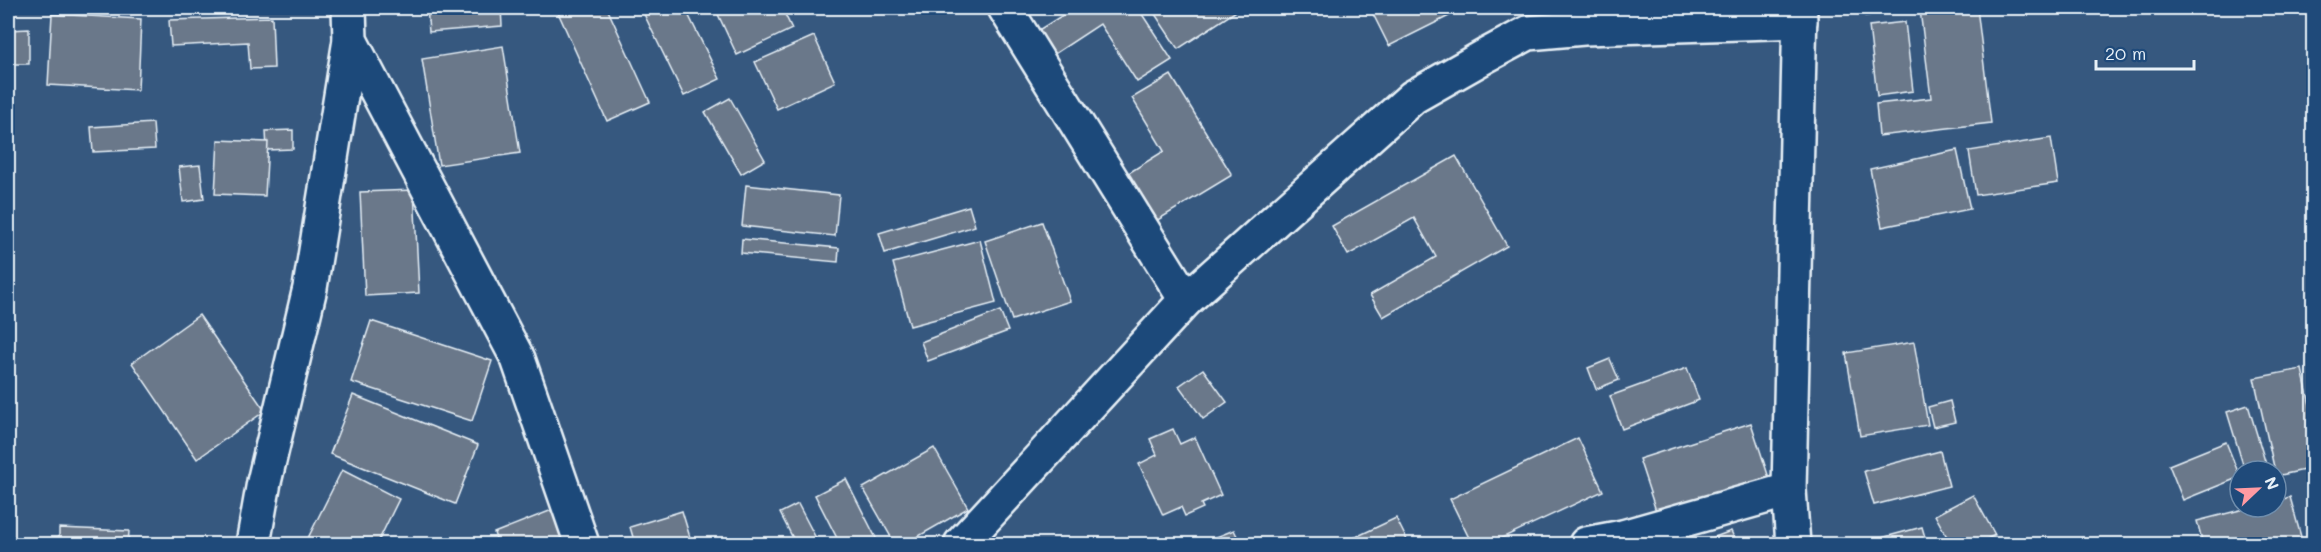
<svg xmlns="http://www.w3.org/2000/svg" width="2321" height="552" font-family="Mali,sans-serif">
	<rect width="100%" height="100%" fill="#36587f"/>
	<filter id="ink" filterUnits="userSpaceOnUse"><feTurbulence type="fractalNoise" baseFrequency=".0167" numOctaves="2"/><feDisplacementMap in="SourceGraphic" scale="12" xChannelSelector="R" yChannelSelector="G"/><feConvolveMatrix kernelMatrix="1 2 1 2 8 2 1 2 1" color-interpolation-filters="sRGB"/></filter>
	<g filter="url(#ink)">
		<g fill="#6b788a" stroke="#e8f1f8" stroke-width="1.5">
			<path d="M427,8H501L502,26L429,32Z"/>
			<path d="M556,8H607L650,102L607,121Z"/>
			<path d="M641,8H685L720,79L684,96Z"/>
			<path d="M715,8H782L792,29L737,55Z"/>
			<path d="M1044,8H1058L1049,14Z"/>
			<path d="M1074,8H1138L1172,60L1137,82L1100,24L1053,55L1037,31Z"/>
			<path d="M1151,8H1241L1178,49Z"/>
			<path d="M1370,8H1465L1389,46Z"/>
			<path d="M1864,8H1977L1991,123L1879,136L1876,104L1931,98L1920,10L1865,16Z"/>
			<path d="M52,14L141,19L138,90L48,85Z"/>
			<path d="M2314,16V62H2311L2309,17Z"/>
			<path d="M272,17L274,68L250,69L248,42L171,46L169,20Z"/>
			<path d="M1905,22L1913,91L1877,96L1869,26Z"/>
			<path d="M29,29V64H8V30Z"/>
			<path d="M814,36L835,82L777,109L755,62Z"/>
			<path d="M503,46L520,153L439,165L422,59Z"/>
			<path d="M1171,75L1232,175L1156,221L1127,174L1164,151L1132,98Z"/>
			<path d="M730,98L765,160L741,174L705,112Z"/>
			<path d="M153,123L155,149L93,152L91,127Z"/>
			<path d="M293,130V149L267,150L266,131Z"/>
			<path d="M2051,138L2058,183L1976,195L1969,151Z"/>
			<path d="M218,140L268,142L265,196L215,194Z"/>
			<path d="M1957,150L1970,209L1882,227L1870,169Z"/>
			<path d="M1456,156L1507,246L1383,317L1370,295L1436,257L1414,218L1348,255L1332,226Z"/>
			<path d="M200,165L204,199L183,202L179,167Z"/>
			<path d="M746,185L839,195L835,236L742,226Z"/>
			<path d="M414,190L419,293L365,296L360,192Z"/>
			<path d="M969,206L975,226L885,253L879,233Z"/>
			<path d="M1042,222L1070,301L1012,320L985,241Z"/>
			<path d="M742,239L839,248L838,262L741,253Z"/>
			<path d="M980,240L996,303L910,326L893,263Z"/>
			<path d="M1000,311L1008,331L928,361L921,342Z"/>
			<path d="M199,315L265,411L197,459L132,363Z"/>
			<path d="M371,321L492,361L472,421L351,382Z"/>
			<path d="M1914,342L1928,425L1860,436L1846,353Z"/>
			<path d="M1610,359L1619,380L1596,389L1588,368Z"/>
			<path d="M1687,368L1699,400L1622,429L1610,396Z"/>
			<path d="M1203,369L1227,402L1203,419L1179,386Z"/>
			<path d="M2302,369L2314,423V468L2276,476L2254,378Z"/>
			<path d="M353,395L478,445L455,504L330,454Z"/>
			<path d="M1950,401L1955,422L1933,427L1928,407Z"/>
			<path d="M2248,405L2268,471H2245L2227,412Z"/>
			<path d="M1751,423L1770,481L1658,517L1639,459Z"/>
			<path d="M1173,429L1180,444L1195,437L1221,495L1201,504L1203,508L1185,516L1181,507L1163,515L1139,464L1157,455L1150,439Z"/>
			<path d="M1578,438L1603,491L1489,544H1472L1450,499Z"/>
			<path d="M2226,442L2240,477L2183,500L2169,465Z"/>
			<path d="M934,448L968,508L905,544H895L863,488Z"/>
			<path d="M1940,451L1949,486L1874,505L1864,471Z"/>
			<path d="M342,470L399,499L377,544H305Z"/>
			<path d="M846,479L879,544H840L815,495Z"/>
			<path d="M1973,495L1995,535L1977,544H1951L1935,515Z"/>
			<path d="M2290,497L2303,544H2203L2197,521L2252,507H2276V501Z"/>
			<path d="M798,504L819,544H796L780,513Z"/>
			<path d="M552,510L565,544H498L494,533Z"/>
			<path d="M682,511L692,544H635L630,527Z"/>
			<path d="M1396,518L1409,544H1341Z"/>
			<path d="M1922,527L1927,544H1859Z"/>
			<path d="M59,528L129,531L128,544H59Z"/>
			<path d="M1234,530L1241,544H1199Z"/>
			<path d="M1731,531L1737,544H1696Z"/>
		</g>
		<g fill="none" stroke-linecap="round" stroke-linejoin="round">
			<defs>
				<g id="minor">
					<path d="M349,8L350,40L518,359L582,544"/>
					<path d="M1005,8L1186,300"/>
					<path d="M253,544L264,482L310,288L350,40"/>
					<path d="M961,544L1186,300L1413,97L1487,55L1528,33L1584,28L1800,21"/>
					<path d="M1586,544L1623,537L1789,490"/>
					<path d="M1793,544L1789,490L1800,8"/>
				</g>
			</defs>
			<use href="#minor" stroke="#e8f1f8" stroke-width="38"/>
			<use href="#minor" stroke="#1f4a7a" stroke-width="33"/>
		</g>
	</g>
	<rect width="2321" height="552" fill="none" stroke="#1f4a7a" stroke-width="30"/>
	<rect x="15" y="15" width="2291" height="522" fill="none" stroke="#e8f1f8" stroke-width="2" filter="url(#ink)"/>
	<g transform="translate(2258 489) rotate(67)"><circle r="28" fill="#1f4a7a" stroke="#6f8dac" stroke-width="1.5"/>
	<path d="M0-4.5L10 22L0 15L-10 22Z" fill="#ff9aa2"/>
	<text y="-9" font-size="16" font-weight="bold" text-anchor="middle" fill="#e8f1f8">N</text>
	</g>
	<path d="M2096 60v9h98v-9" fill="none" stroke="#e8f1f8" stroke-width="3"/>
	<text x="2105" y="60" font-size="18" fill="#e8f1f8" stroke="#1f4a7a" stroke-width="4.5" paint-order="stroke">20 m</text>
</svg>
